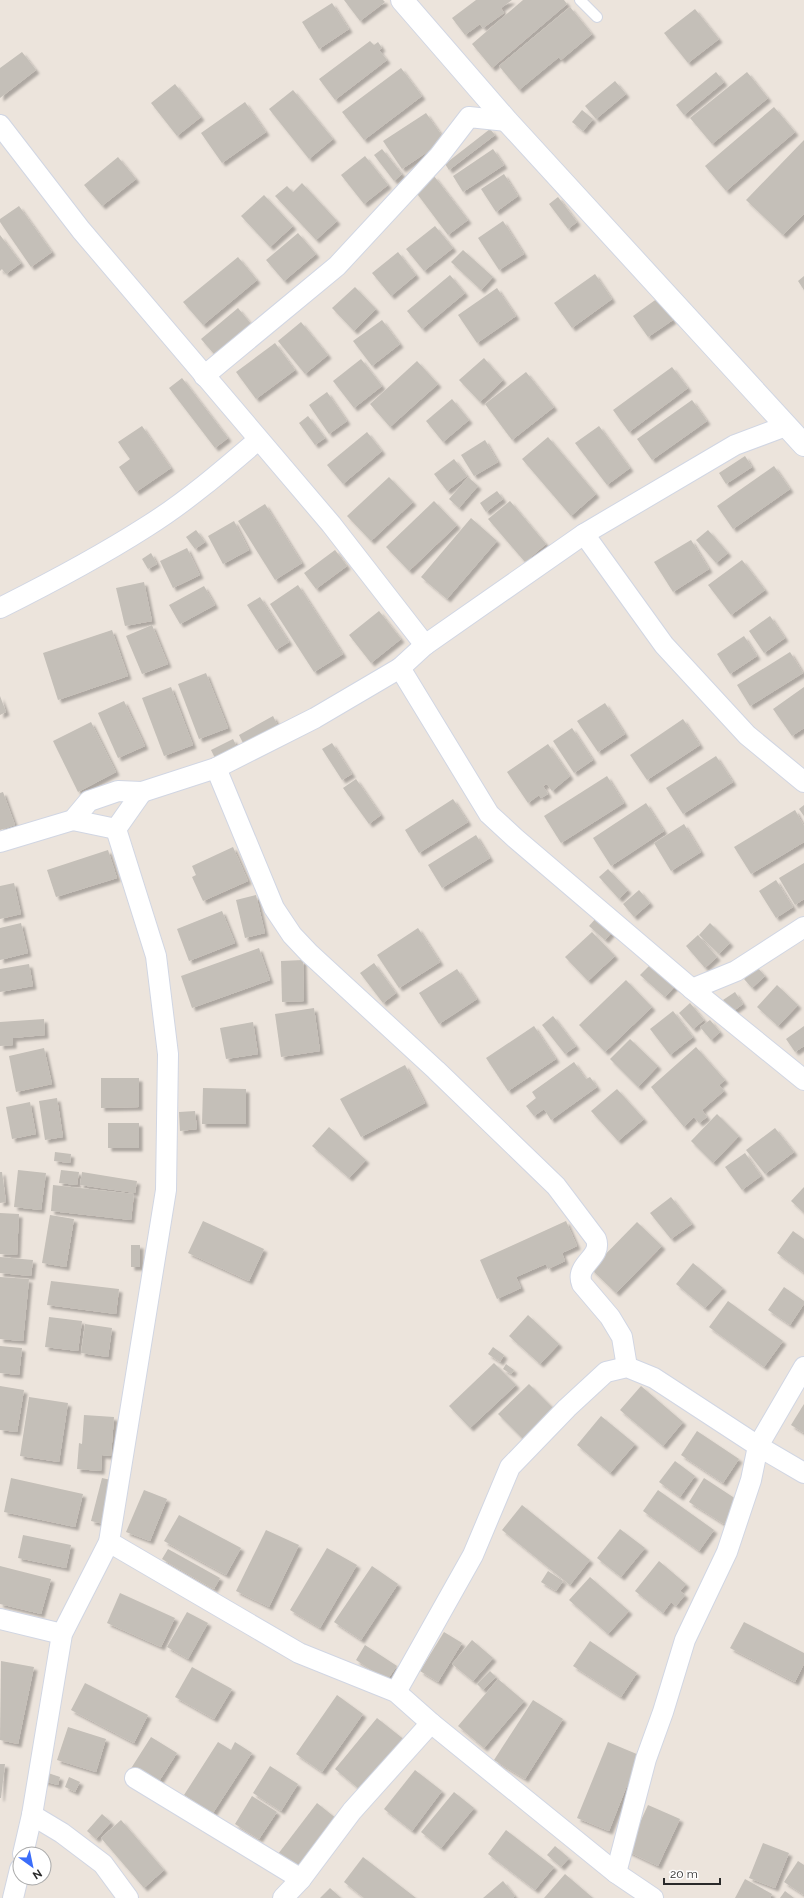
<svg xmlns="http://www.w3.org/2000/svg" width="804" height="1898" font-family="Raleway,sans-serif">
	<defs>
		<filter id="shadow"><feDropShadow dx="3.5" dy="3.5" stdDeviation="1" flood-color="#0004"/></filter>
	</defs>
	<rect width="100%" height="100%" fill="#ece4dc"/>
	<g fill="#c4bfb8" filter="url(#shadow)">
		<path d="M344,0H383L385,2L360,21Z"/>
		<path d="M476,0H512L501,8L504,13L483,28L480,24L465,35L452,18Z"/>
		<path d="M523,0H564L567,4L492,68L472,44Z"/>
		<path d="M332,3L349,29L319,49L302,22Z"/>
		<path d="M570,7L592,34L561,60L559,57L519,90L499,66Z"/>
		<path d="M695,9L719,39L688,63L664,33Z"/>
		<path d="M370,41L374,45L378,42L382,48L379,50L387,60L335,100L319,79Z"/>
		<path d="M22,52L36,70L0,98V68Z"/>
		<path d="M401,68L422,96L364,140L342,112Z"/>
		<path d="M716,72L724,82L684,115L676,105Z"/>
		<path d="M747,72L768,98L712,144L690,118Z"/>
		<path d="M615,81L626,94L596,119L585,106Z"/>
		<path d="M175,84L201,117L177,136L151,103Z"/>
		<path d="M293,90L333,139L309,159L269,109Z"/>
		<path d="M245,102L266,132L222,163L201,133Z"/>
		<path d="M774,107L795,132L726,191L705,166Z"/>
		<path d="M582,110L593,119L583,131L572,122Z"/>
		<path d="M426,113L445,140L402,169L383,141Z"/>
		<path d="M490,129L495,135L449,170L445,164Z"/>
		<path d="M804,140V214L783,235L746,200Z"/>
		<path d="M382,149L402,174L394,181L374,155Z"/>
		<path d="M493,149L504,165L463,192L453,176Z"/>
		<path d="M365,156L388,185L364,204L341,175Z"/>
		<path d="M118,157L136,179L102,206L84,185Z"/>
		<path d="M504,174L518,196L496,212L481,189Z"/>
		<path d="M434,176L468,220L448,235L415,191Z"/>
		<path d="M302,183L337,221L316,240L275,196L287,186L293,192Z"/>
		<path d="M264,195L293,226L270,247L241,216Z"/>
		<path d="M558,197L577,222L568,229L549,204Z"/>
		<path d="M19,206L52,252L31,267L0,222V219Z"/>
		<path d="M503,221L524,254L499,270L478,238Z"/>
		<path d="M435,226L453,248L424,271L406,249Z"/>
		<path d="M298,233L316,254L284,281L266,260Z"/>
		<path d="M0,235L21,263L6,274L2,269L0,271Z"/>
		<path d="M463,250L493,277L481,290L451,262Z"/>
		<path d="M398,252L416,275L391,296L372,273Z"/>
		<path d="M238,257L257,280L203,325L183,302Z"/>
		<path d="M595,274L612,299L572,328L554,303Z"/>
		<path d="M450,275L465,293L422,329L407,311Z"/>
		<path d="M804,276V290L798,281Z"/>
		<path d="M355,287L376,309L354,331L332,308Z"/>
		<path d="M497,288L516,316L477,343L458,315Z"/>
		<path d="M658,298L673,320L648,337L633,316Z"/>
		<path d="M238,308L251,324L214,354L201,339Z"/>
		<path d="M382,320L400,344L372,366L353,341Z"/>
		<path d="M301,322L328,355L305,374L278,341Z"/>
		<path d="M275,343L295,370L256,399L236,372Z"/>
		<path d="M484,358L503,380L480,402L459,380Z"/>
		<path d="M361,359L382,386L354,408L333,381Z"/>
		<path d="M417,361L438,384L390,427L370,404Z"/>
		<path d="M672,367L688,388L629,432L613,410Z"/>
		<path d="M526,372L554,407L512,440L485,404Z"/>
		<path d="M182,378L228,438L215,448L169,388Z"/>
		<path d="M327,392L347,421L329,434L309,405Z"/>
		<path d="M452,399L469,420L443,442L426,421Z"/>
		<path d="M692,400L707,421L652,460L637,439Z"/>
		<path d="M308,416L325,438L315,445L299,423Z"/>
		<path d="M142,426L171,468L136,492L119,467L130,459L118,442Z"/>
		<path d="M599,426L630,468L607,485L575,443Z"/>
		<path d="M367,432L382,451L343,484L327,465Z"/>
		<path d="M548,437L596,494L571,516L522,459Z"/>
		<path d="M485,440L498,462L474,476L461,455Z"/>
		<path d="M745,456L752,467L726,484L719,473Z"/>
		<path d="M454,459L467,476L447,491L434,474Z"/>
		<path d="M774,466L790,489L733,529L717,506Z"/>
		<path d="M389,477L413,502L371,541L347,516Z"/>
		<path d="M468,477L478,486L459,508L449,499Z"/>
		<path d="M497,491L503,499L486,512L480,503Z"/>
		<path d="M434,501L457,525L409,571L386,547Z"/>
		<path d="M510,501L546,544L525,562L488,519Z"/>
		<path d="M265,504L302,563L275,580L238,521Z"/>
		<path d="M471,518L497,541L447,599L421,577Z"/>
		<path d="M234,521L249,550L223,564L208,536Z"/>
		<path d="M196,530L205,542L195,549L186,537Z"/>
		<path d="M708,530L728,553L716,563L696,540Z"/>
		<path d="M691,540L709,569L673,592L654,562Z"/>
		<path d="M187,548L200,575L173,588L160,561Z"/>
		<path d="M335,550L347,566L316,589L304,573Z"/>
		<path d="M151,553L157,564L148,569L142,559Z"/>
		<path d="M742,560L765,590L731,615L708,585Z"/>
		<path d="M144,582L152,621L125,626L116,588Z"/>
		<path d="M298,585L343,654L314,672L270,604Z"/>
		<path d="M204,586L215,605L180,624L169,605Z"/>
		<path d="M260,597L289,642L276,650L247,605Z"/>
		<path d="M379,611L401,639L371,663L349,635Z"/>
		<path d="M770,616L785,638L764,653L749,631Z"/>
		<path d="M152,625L168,664L142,674L126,636Z"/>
		<path d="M112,630L128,676L58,700L43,653Z"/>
		<path d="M744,636L757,656L730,674L717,654Z"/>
		<path d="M790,652L803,673L750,706L737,685Z"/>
		<path d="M206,673L228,728L199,739L178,684Z"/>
		<path d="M171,687L193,745L164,756L142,698Z"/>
		<path d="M804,687V728L792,736L773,709Z"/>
		<path d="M0,696L6,712L0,715Z"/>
		<path d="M124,701L145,746L118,758L98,713Z"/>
		<path d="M605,703L625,734L598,752L577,721Z"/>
		<path d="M273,716L279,728L245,747L239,735Z"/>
		<path d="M683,719L700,745L647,780L630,755Z"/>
		<path d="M91,722L116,772L78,792L53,741Z"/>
		<path d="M572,728L593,760L574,773L553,741Z"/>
		<path d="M233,739L238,749L216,760L211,750Z"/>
		<path d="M332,743L352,774L342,780L322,749Z"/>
		<path d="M548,744L570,776L552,791L547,784L543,786L548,794L541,798L539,795L528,803L507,772Z"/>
		<path d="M716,756L733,782L683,814L666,788Z"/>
		<path d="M607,776L624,803L561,843L544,816Z"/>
		<path d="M356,779L381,815L369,824L343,788Z"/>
		<path d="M3,792L15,825L0,830V793Z"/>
		<path d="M453,799L468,822L419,853L405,830Z"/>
		<path d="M646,803L664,831L611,866L593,838Z"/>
		<path d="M804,805V816L799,809Z"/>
		<path d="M795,810L804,826V842L751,874L734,847Z"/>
		<path d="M684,824L701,852L671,871L654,843Z"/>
		<path d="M476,835L490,858L442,888L428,865Z"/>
		<path d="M233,847L248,881L203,901L192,877L196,875L192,866Z"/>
		<path d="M108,850L117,878L56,897L47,870Z"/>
		<path d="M804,863V899L795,905L779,878Z"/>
		<path d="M608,869L628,890L619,899L599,877Z"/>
		<path d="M776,880L793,907L776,918L759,891Z"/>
		<path d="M14,883L21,914L0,919V886Z"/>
		<path d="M639,890L650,903L634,917L623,904Z"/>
		<path d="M256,895L265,933L245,938L236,900Z"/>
		<path d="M222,911L235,943L189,961L177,929Z"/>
		<path d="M597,917L613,931L605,940L589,926Z"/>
		<path d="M21,923L28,953L0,960V928Z"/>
		<path d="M710,923L730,943L719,954L699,935Z"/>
		<path d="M418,928L440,962L399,988L377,955Z"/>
		<path d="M592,932L615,956L588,981L565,957Z"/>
		<path d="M698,935L717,957L705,968L686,946Z"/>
		<path d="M259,948L270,980L192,1008L181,976Z"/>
		<path d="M303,960L304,1001L282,1002L281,961Z"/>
		<path d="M374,963L396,993L383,1003L360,973Z"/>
		<path d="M652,963L676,985L665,997L640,975Z"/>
		<path d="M29,964L33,986L0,992V969Z"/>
		<path d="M757,967L765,976L752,988L744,979Z"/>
		<path d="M457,969L477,999L439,1024L419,993Z"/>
		<path d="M626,980L652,1007L605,1052L579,1025Z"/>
		<path d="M777,985L798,1005L778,1026L757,1007Z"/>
		<path d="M735,992L743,1004L732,1012L723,1000Z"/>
		<path d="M690,1003L704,1020L693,1029L679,1013Z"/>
		<path d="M314,1008L320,1051L281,1057L275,1014Z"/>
		<path d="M673,1011L693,1037L670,1055L650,1029Z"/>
		<path d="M553,1016L576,1046L565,1054L542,1025Z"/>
		<path d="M44,1019L45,1035L13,1038V1045L0,1046V1022Z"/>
		<path d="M710,1020L720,1032L711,1040L700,1027Z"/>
		<path d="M253,1022L258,1054L226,1059L220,1028Z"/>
		<path d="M534,1026L556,1059L508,1091L486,1058Z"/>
		<path d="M804,1026V1046L795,1052L786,1039Z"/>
		<path d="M630,1039L658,1066L638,1087L610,1059Z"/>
		<path d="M696,1047L725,1080L719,1085L724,1091L702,1110L707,1117L699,1123L694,1117L684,1127L651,1087Z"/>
		<path d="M44,1048L52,1084L16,1092L9,1056Z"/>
		<path d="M574,1062L586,1079L590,1077L597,1087L551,1120L544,1109L534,1116L526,1106L536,1098L532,1092Z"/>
		<path d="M405,1065L425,1103L361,1137L340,1099Z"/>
		<path d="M101,1078H139V1107L101,1108Z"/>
		<path d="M203,1088L246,1089V1124H202Z"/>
		<path d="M617,1089L644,1119L618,1141L591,1111Z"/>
		<path d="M57,1098L63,1137L45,1140L39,1101Z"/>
		<path d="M30,1102L36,1134L12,1139L6,1107Z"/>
		<path d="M195,1111L197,1129L180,1131L179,1112Z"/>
		<path d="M717,1114L739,1136L713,1163L691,1141Z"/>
		<rect x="108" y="1123" width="31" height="25"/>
		<path d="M329,1127L366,1160L349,1178L312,1146Z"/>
		<path d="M775,1128L794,1152L765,1174L746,1150Z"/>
		<path d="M55,1152L71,1154L70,1163L54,1161Z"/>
		<path d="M745,1153L761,1176L742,1190L725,1167Z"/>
		<path d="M18,1170L46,1173L41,1210L14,1207Z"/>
		<path d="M61,1170L79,1172L77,1185L59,1183Z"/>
		<path d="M0,1172H2L6,1202L0,1203Z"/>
		<path d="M82,1172L137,1181L135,1193L80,1185Z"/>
		<path d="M53,1185L134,1194L131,1220L51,1211Z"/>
		<path d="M804,1187V1213L791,1201Z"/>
		<path d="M671,1197L692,1224L671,1239L650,1213Z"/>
		<path d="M0,1213L19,1214L17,1255L0,1254Z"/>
		<path d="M50,1215L74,1219L66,1267L42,1263Z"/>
		<path d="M203,1221L264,1249L249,1281L188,1253Z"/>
		<path d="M566,1221L577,1246L562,1253L565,1261L548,1269L546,1264L516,1277L521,1288L497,1299L480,1260Z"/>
		<path d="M637,1222L662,1246L616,1293L591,1269Z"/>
		<path d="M793,1231L804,1239V1273L777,1253Z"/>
		<rect x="131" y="1245" width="9" height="22"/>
		<path d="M0,1257L33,1260L31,1276L0,1273Z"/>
		<path d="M693,1263L723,1288L705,1308L676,1284Z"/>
		<path d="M0,1277L29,1279L23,1341L0,1339Z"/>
		<path d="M51,1281L119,1289L116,1314L47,1305Z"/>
		<path d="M784,1287L804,1301V1304L790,1325L768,1310Z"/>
		<path d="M728,1301L783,1341L764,1367L709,1327Z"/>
		<path d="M528,1315L559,1344L540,1364L509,1336Z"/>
		<path d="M49,1317L82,1321L78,1351L45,1347Z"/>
		<path d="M85,1324L112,1328L108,1357L81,1353Z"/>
		<path d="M0,1346L22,1348L19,1375L0,1373Z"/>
		<path d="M493,1347L504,1355L500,1362L488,1354Z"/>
		<path d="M494,1363L516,1385L470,1428L449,1406Z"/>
		<path d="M506,1364L514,1370L511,1374L503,1369Z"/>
		<path d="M529,1384L556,1411L525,1441L498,1414Z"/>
		<path d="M0,1386L24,1390L17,1432L0,1430Z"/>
		<path d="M641,1386L683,1422L663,1446L620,1410Z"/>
		<path d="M29,1397L68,1403L59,1462L20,1456Z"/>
		<path d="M804,1404V1433L791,1425Z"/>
		<path d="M84,1415L114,1417L111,1456L102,1455L101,1471L77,1469L79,1443L82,1444Z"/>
		<path d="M601,1416L635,1444L610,1473L577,1445Z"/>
		<path d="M697,1431L739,1459L723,1483L681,1455Z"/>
		<path d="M675,1461L695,1476L680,1497L659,1482Z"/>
		<path d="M11,1478L83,1494L75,1527L4,1512Z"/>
		<path d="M102,1478L115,1481L104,1524L91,1521Z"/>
		<path d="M704,1478L739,1501L724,1524L689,1502Z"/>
		<path d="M144,1490L167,1499L150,1541L126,1532Z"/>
		<path d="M658,1490L714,1530L699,1551L643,1511Z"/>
		<path d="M522,1505L590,1560L570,1585L502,1530Z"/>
		<path d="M179,1515L241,1548L226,1575L164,1541Z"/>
		<path d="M620,1529L645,1548L621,1577L597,1558Z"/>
		<path d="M266,1530L299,1545L269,1607L236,1591Z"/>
		<path d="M23,1535L71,1545L66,1568L18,1558Z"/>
		<path d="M327,1548L357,1565L320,1628L290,1610Z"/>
		<path d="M168,1549L220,1578L214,1589L162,1559Z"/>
		<path d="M659,1561L686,1584L680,1591L685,1595L676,1606L671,1602L663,1613L635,1591Z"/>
		<path d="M0,1566L51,1579L41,1614L0,1604Z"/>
		<path d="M372,1566L398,1584L361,1640L334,1622Z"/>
		<path d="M548,1571L563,1581L556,1591L541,1582Z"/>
		<path d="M590,1577L629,1611L608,1634L569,1600Z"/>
		<path d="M120,1593L175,1618L161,1647L107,1623Z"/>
		<path d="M187,1612L208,1623L188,1659L167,1647Z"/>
		<path d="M744,1622L804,1653V1664L795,1682L730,1648Z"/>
		<path d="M444,1632L462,1643L438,1682L420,1671Z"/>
		<path d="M472,1640L493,1658L473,1681L452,1664Z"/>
		<path d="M590,1641L637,1673L621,1697L573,1666Z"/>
		<path d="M365,1645L397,1666L387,1680L356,1660Z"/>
		<path d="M1,1661L34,1667L18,1744L0,1740Z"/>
		<path d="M192,1667L232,1689L214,1719L175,1697Z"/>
		<path d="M490,1671L496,1677L483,1690L477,1684Z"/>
		<path d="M498,1679L524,1701L484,1748L458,1726Z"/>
		<path d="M85,1683L148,1715L134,1743L71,1710Z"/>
		<path d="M337,1695L363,1714L322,1772L296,1754Z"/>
		<path d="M533,1700L563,1719L525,1779L494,1760Z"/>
		<path d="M377,1718L406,1741L364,1793L335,1769Z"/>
		<path d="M68,1727L106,1739L96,1772L57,1760Z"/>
		<path d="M151,1737L177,1753L156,1786L130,1770Z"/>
		<path d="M218,1742L231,1750L235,1742L252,1753L213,1813L184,1795Z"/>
		<path d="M608,1742L639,1755L609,1831L577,1818Z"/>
		<path d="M0,1764H5L1,1798H0Z"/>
		<path d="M270,1766L298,1784L281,1811L253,1793Z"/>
		<path d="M415,1770L442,1791L412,1831L384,1809Z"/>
		<path d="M45,1772L60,1777L58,1785L43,1781Z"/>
		<path d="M69,1777L80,1782L75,1792L65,1787Z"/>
		<path d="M454,1792L474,1808L441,1848L421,1832Z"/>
		<path d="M252,1796L277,1812L259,1839L235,1824Z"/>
		<path d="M317,1803L342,1823L303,1874L278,1854Z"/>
		<path d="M648,1805L680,1819L658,1866L627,1851Z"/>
		<path d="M102,1814L111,1822L96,1839L87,1831Z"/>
		<path d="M121,1820L164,1870L144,1888L101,1838Z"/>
		<path d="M506,1830L554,1867L535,1890L488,1854Z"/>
		<path d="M763,1843L789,1853L775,1888L749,1878Z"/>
		<path d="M555,1846L569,1858L561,1867L547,1855Z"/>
		<path d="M363,1857L416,1898H364L344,1882Z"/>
		<path d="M798,1861L804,1865V1895L784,1882Z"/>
		<path d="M565,1874L593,1898H544Z"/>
		<path d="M745,1879L772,1894L770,1898H735Z"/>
		<path d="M503,1881L515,1896L513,1898H483Z"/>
		<path d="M330,1888L341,1898H320Z"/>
		<path d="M785,1891L794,1898H780Z"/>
	</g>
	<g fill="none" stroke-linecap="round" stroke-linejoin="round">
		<defs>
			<path id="service" d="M580,0L597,17"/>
			<g id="minor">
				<path d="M0,125L81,230L331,524L425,645"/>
				<path d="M204,376L337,266L439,156L469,117L507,121"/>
				<path d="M584,534L664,645L747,735L804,782"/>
				<path d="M0,608C50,583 99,557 146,527C186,502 222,471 258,440"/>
				<path d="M400,668L489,814L515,838L692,989L804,1080"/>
				<path d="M216,768L274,908L292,935L309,953L436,1070L556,1186L596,1239C603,1258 574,1264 582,1284L610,1317L622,1337L627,1367"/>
				<path d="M73,820L116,829L142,792"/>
				<path d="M0,842L73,820L89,801L118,791L142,792L216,768L315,718L400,668L425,645L584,534L735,445L786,426"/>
				<path d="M692,989L736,971L804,927"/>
				<path d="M109,1542L299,1653L396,1692L431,1723L616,1873L653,1898"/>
				<path d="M0,1619L62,1634"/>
				<path d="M396,1692L473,1555L510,1467L567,1408L606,1372L627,1367L654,1378L758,1446L804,1473"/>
				<path d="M135,1778L301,1879"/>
				<path d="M32,1815L62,1833L103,1864L128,1898"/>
				<path d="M23,1854L32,1815L62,1634L109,1542L166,1190L168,1054L156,956L116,829"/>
				<path d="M616,1873L646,1759L663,1712L685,1640L727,1552L751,1480L758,1446L804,1367"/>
				<path d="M13,1898L20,1869"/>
				<path d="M283,1898L301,1879L352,1811L431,1723"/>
			</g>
			<path id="tertiary" d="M402,0L507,121L804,445"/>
		</defs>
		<use href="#service" stroke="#d1d6e3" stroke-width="12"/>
		<use href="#minor" stroke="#d1d6e3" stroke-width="22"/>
		<use href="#tertiary" stroke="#d1d6e3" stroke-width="24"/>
		<use href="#service" stroke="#fff" stroke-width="10"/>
		<use href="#minor" stroke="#fff" stroke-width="20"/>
		<use href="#tertiary" stroke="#fff" stroke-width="22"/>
	</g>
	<g transform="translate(32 1866) rotate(147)"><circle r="19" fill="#ffffff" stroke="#aaaaaa"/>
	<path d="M0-3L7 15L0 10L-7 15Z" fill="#3b6dfa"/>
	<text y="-6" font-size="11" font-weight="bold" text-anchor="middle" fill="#2a2a2a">N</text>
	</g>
	<path d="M664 1878v6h56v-6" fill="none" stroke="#2a2a2a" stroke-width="2"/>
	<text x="670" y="1878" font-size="12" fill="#2a2a2a" stroke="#ffffff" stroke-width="3" paint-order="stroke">20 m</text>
</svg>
